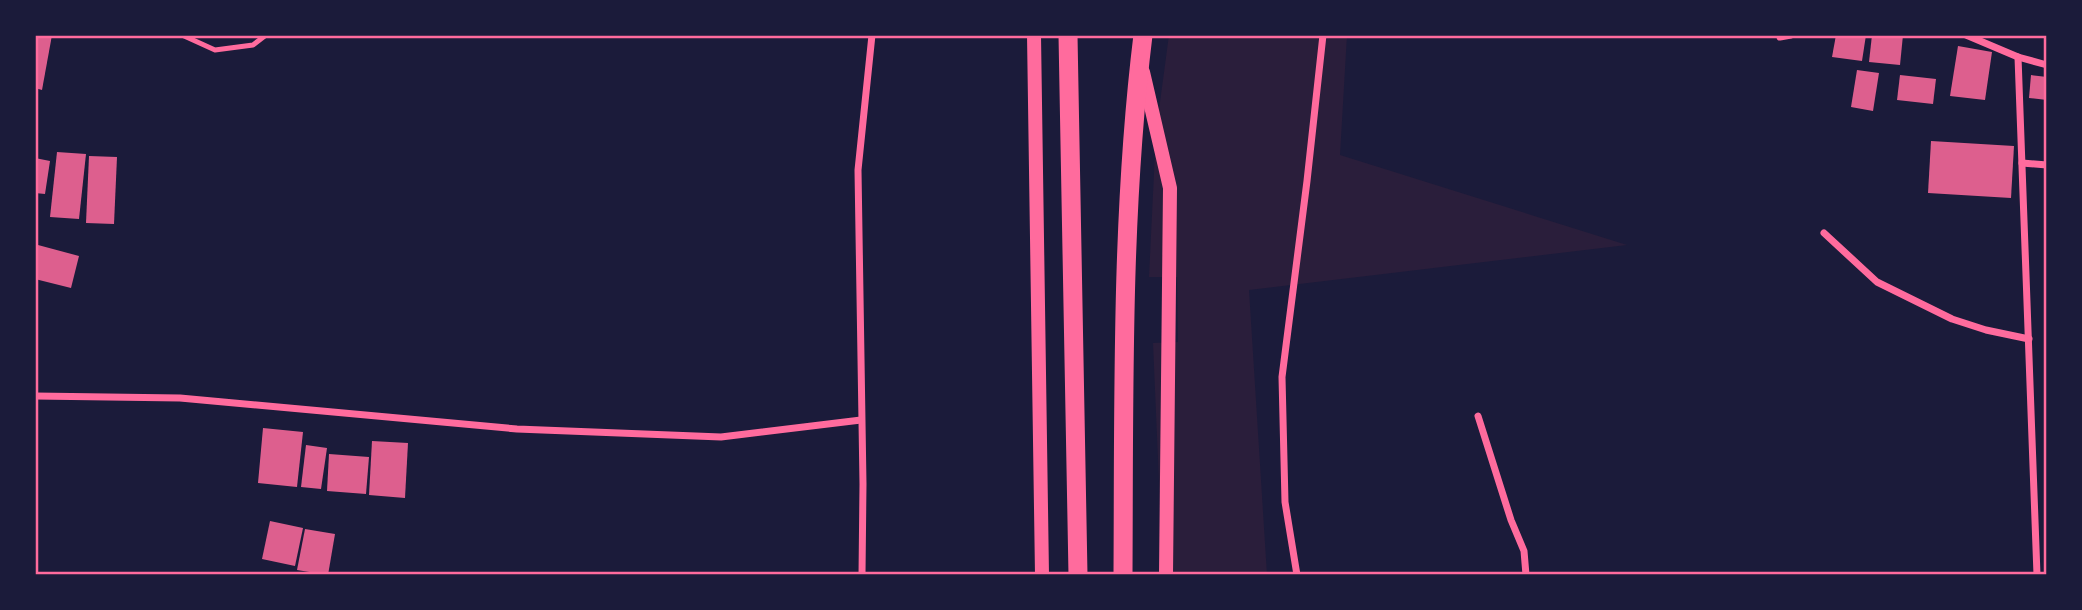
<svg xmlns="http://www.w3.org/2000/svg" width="2082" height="610" font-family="'Space Grotesk',sans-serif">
	<rect width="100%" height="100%" fill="#1b1b3a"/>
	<path fill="#2a1e3b" d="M1169,35H1347L1340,155L1627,245L1249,290L1267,575H1163L1153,343L1178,342L1177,277H1149L1156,132Z"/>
	<g fill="#dd5f8e">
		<path d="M35,35H52L42,90L35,88Z"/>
		<path d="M1836,35H1866L1862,61L1832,57Z"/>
		<path d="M1872,35H1903L1900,65L1869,62Z"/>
		<path d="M1958,46L1992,52L1985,100L1950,96Z"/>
		<path d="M1857,70L1879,73L1873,111L1851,107Z"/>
		<path d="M1900,75L1936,79L1933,104L1897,100Z"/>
		<path d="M2031,75L2047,77V100L2029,98Z"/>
		<path d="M1931,141L2014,146L2011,198L1928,193Z"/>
		<path d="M57,152L86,154L79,219L50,217Z"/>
		<path d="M89,156L117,157L114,224L86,223Z"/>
		<path d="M35,158L50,161L45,194L35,193Z"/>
		<path d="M38,245L79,256L71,288L35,279V258Z"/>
		<path d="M263,428L303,432L297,487L258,483Z"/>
		<path d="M372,441L408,443L405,498L369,495Z"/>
		<path d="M306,445L327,448L321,489L301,487Z"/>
		<path d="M329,454L369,457L366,494L327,491Z"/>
		<path d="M270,521L303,528L295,566L262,559Z"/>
		<path d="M305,529L335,534L328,575L297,570Z"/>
	</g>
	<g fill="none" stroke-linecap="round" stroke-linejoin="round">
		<path stroke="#ff6b9d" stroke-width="5" d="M182,35L215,50L253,45L266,35"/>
		<g stroke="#ff6b9d" stroke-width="7">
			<path d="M1966,35L2018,57L2047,65"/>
			<path d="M1780,37L1791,35"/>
			<path d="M2018,57L2037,575"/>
			<path d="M2022,163L2047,165"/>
			<path d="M1824,233L1877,282L1952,319L1986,330L2029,339"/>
			<path d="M35,396L180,398L517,429L721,437L861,420"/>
			<path d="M1478,416L1511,520L1524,551L1526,575"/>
			<path d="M862,575L863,484L858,170L872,35"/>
			<path d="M1297,575L1285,502L1282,377L1307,181L1323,35"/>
		</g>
		<g stroke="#ff6b9d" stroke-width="14">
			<path d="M1034,35L1042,575"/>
			<path d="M1143,72L1170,188L1166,575"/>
		</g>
		<g stroke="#ff6b9d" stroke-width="19">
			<path d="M1068,35L1078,575"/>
			<path d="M1123,575C1124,395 1121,214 1143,35"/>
		</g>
	</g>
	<rect width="2082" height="610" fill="none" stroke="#1b1b3a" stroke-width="74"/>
	<rect x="37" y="37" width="2008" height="536" fill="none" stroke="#ff6b9d" stroke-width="2.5"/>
</svg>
